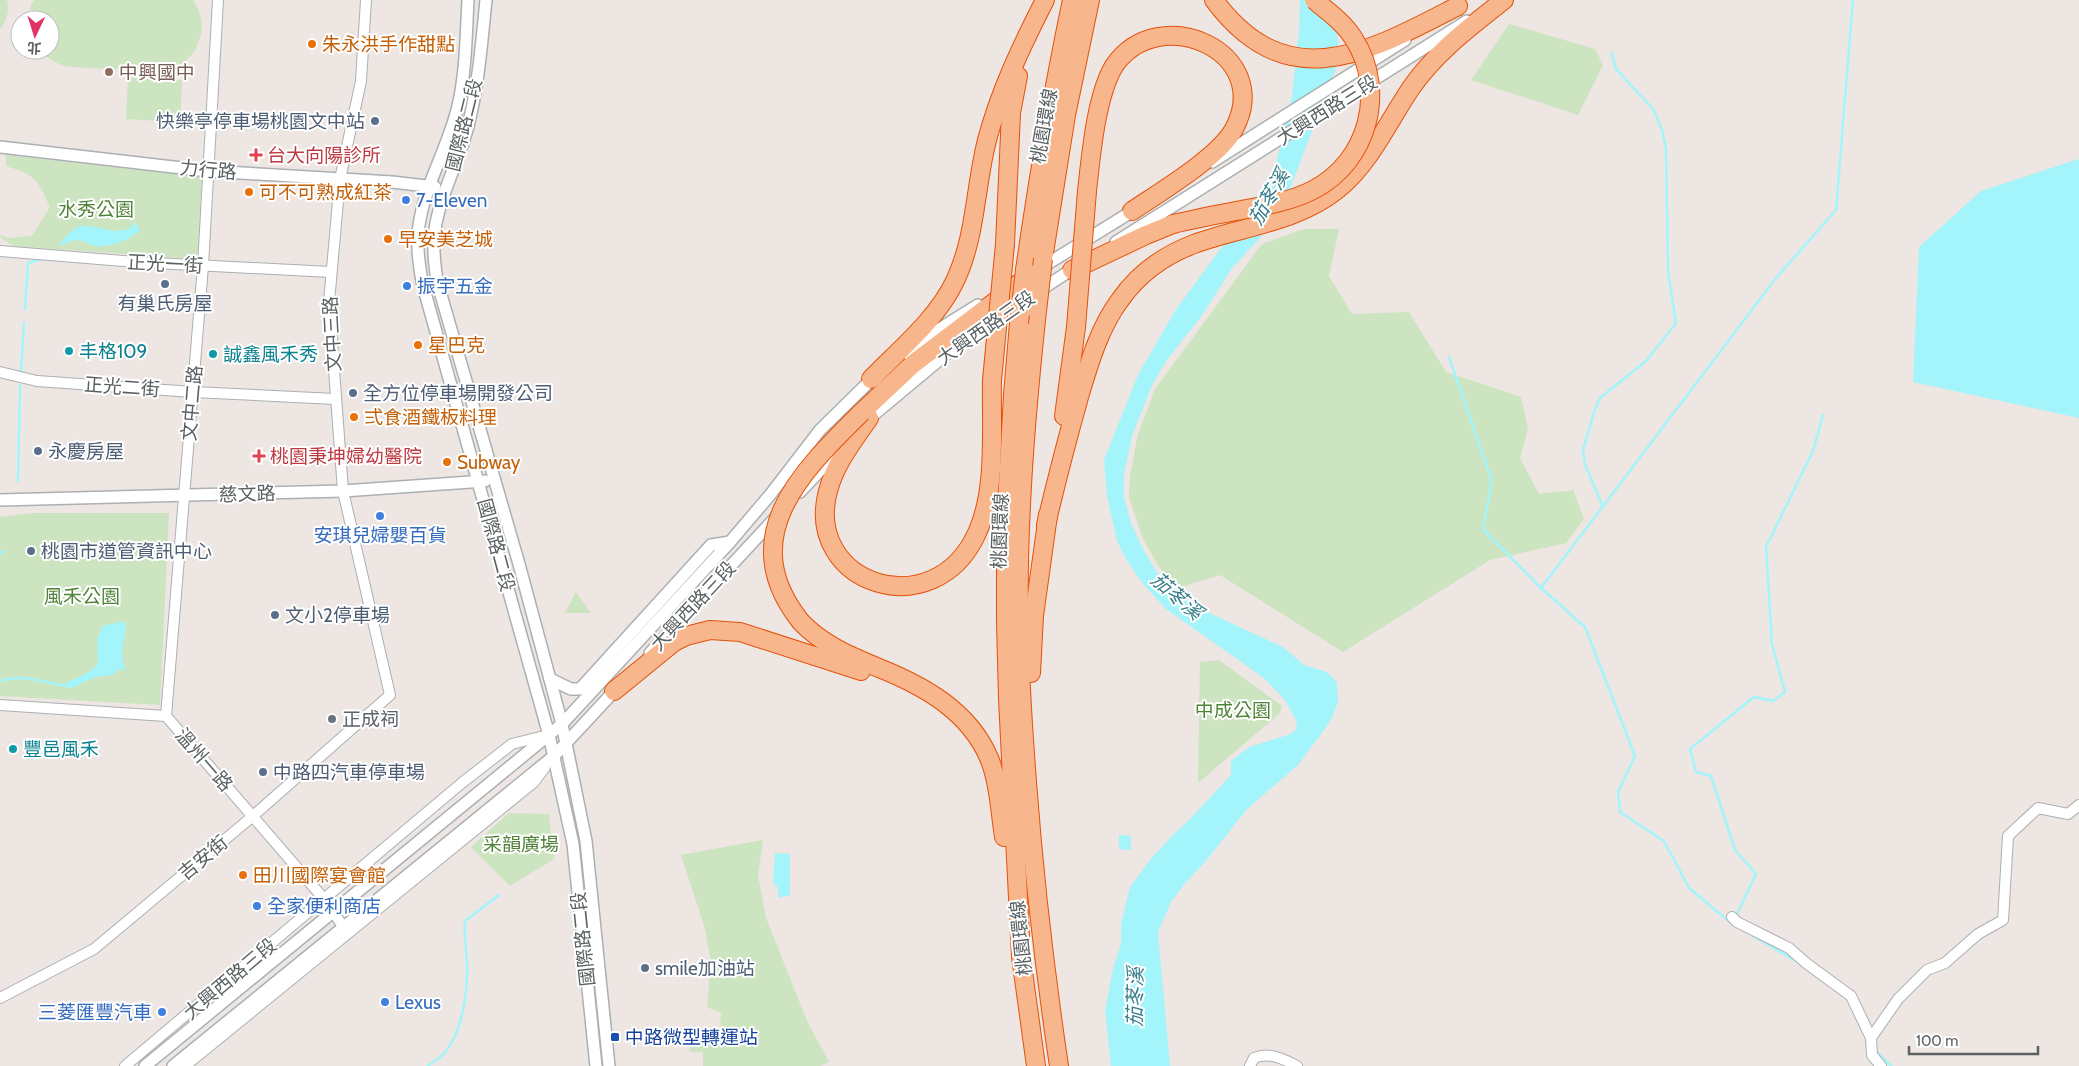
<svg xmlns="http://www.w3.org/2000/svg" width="2079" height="1066" font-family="Cabin,'Noto Sans TC',sans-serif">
	<rect width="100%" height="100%" fill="#ede6e2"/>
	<g fill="#cce4bf">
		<path d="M0,0H7C10,10 7,21 0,29Z"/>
		<path d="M34,0H193C202,14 205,28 198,44C183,77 148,71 117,69C99,68 81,68 63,66L50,59L39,50H50V20H29L31,5Z"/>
		<path d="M1509,24L1595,49L1603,65L1578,115L1471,80Z"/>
		<path d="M128,77L182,80L180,122L126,119Z"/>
		<path d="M6,155L202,177L197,259L14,246L0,237V235L9,238L32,236L50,207C37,179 36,175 6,166Z"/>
		<path d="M1304,229H1339L1329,276L1352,314L1409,312L1446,372L1521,397L1528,429L1520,458L1539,494L1573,490L1584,519L1566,543L1490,560L1343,652L1220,575L1178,588L1159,567L1143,539L1129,497L1130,476L1138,434L1155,389L1262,244Z"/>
		<path d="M32,513H169L160,705L0,696V517Z"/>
		<path d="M576,592L591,613H565Z"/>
		<path d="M1219,660L1282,706L1279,714L1198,783L1200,662Z"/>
		<path d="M509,813L549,814L554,859L510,886L471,847Z"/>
		<path d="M763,840L758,875L766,918L807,1021L829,1062L820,1066H703V1052H690L689,1035L720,1036L721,1013L707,1007L711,963L705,929L681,855Z"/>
	</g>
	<g fill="#a3f5fb">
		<path d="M1300,0H1332L1339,48L1335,71L1289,191L1274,219L1261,237L1232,268L1203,314L1167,360L1152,385L1132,436L1124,474V497L1131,523L1144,551L1157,573L1173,591L1196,607L1283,647L1304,665L1327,672L1337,682L1338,702L1332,718L1322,733L1298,765L1247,809L1205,862L1186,882L1171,902L1158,932L1170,1066H1111L1105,1010L1113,969L1121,944V924L1130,887L1150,860L1171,837L1191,818L1231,775V761L1249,747L1291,734L1297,728L1296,720L1285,700L1264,678L1166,609L1143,584L1126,559L1117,541L1107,496L1104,460L1138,375L1175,311L1260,195L1275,168L1292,96L1295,68L1294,59L1299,35Z"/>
		<path d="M2079,159V418L1913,382L1919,247L1981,191Z"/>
		<path d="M135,222L140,231C126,241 100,254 85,241H78V239L58,246C64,240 70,230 78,227C94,221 124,242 135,222Z"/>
		<path d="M124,621C130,632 116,649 126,669L118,670L111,676C91,673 82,688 67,688V682C78,678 90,673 98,664L97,638L103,626Z"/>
		<path d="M1119,835L1131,836V850L1119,849Z"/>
		<path d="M775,853L790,854V895L779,898L777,886L773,883Z"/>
	</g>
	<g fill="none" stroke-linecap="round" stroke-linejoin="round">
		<g stroke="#a3f5fb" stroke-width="2.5">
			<path d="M25,309L28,263L41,259"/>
			<path d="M1449,357L1492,481L1483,529L1541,588"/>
			<path d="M21,371L24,323"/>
			<path d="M18,481L20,385"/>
			<path d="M1603,507L1585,464L1583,450L1595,409L1600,398L1646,361L1676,323L1668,272L1666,149L1662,130L1654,110L1616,69L1612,53"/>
			<path d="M0,554L4,551"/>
			<path d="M0,681C22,673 45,683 67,686"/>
			<path d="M1736,916L1756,874L1735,850L1711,776L1696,772L1690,749L1754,697L1773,701L1785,692L1772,644L1766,547L1813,451L1823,415"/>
			<path d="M1731,923L1689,888L1664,841L1620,812L1618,792L1635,756L1585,627L1541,588L1776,278L1836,210L1853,0"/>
			<path d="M1753,936L1798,962"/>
			<path d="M1875,1050L1891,1066"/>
			<path d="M428,1066C434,1061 442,1057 446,1051C463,1030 468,989 467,963C466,948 464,935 465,921L499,895"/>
		</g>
		<defs>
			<g id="minor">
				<path d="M0,251L136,262L331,272"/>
				<path d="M0,372L37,381L193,392L335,399"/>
				<path d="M0,705L166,716L324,899L347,932"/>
				<path d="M166,716L203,266L218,0"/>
				<path d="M1732,917L1737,922L1789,948L1806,963L1851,996L1871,1038"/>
				<path d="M0,998L94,949L253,816L390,695L343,491L329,302L340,179L361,81L366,0"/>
				<path d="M125,1066L463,782L512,744L548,735"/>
				<path d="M185,1066L534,782L545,767"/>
				<path d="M1250,1066L1254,1058C1269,1052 1282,1058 1297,1066"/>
				<path d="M1881,1066L1872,1055L1871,1038L1898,999L1927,970L1945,963L1978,934L2003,920L2008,836L2038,808L2068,814L2079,805"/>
			</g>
			<g id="tertiary">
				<path d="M468,0C466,36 466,75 457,110C447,149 425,185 419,225C416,244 419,263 422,282L549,735L573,844L596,1066"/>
				<path d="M486,0C482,39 479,79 470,118C462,157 436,200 434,239C433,253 435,267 437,281L519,564L562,724L586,841L609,1066"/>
				<path d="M0,147L208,171L392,182L435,187"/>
				<path d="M1212,162L1405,40"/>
				<path d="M1116,242L1467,21"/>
				<path d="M1039,269L1136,209"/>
				<path d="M1036,293L1077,266"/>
				<path d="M906,353L938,330L978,305"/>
				<path d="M865,422L950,351L1023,302"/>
				<path d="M800,492L842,447"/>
				<path d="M0,500L343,491L485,481"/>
				<path d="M650,653L777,516"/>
				<path d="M550,679L571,689H580L711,545L730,542"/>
				<path d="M145,1066L562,724L730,542L770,495L820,430L875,376"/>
				<path d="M173,1066L554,756L619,686"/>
			</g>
			<g id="motorway">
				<path d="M1214,0C1288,100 1370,51 1458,6"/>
				<path d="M1087,191C1091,155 1096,96 1114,66C1159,0 1275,52 1234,129C1219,157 1160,192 1132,211"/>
				<path d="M1005,244L1011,113L1018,76"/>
				<path d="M1043,259L1066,115L1090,0"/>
				<path d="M1025,270C1038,179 1053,90 1072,0"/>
				<path d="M1072,270L1146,235L1173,224"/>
				<path d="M1037,311C1026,414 1017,519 1019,623C1019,676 1023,729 1027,782C1034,877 1045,972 1059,1066"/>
				<path d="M1019,323L1013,395L1006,522V622L1008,699L1021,957L1036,1066"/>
				<path d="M871,379C900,349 937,319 955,281C976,237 975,187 987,140C1000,91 1022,45 1045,0"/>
				<path d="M862,412L913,364L1033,273"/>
				<path d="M1064,416L1076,327"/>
				<path d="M869,418C853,441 835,464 828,491C803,584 934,628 977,533C997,490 991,427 992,380"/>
				<path d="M1046,525C1056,482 1067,440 1079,397C1089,364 1099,328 1120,300C1138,274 1165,255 1194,244C1243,226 1296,223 1338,189C1370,163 1388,122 1411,88C1436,52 1470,27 1504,0"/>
				<path d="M801,622C823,645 850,656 879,668C924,686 969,711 989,758C999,782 1000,812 1004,837"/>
				<path d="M1031,673L1034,616L1048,515"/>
				<path d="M614,691L674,642L686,636L710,630L740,632L861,671"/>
			</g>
		</defs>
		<use href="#minor" stroke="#abb0b2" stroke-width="12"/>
		<use href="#tertiary" stroke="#abb0b2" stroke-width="14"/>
		<use href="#motorway" stroke="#e55009" stroke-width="20"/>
		<use href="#minor" stroke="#fff" stroke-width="10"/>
		<use href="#tertiary" stroke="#fff" stroke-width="11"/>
		<use href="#motorway" stroke="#f8b68d" stroke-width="18"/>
		<defs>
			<g id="motorway-bridge">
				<path d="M1173,224C1194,219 1215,215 1236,211C1262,206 1290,202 1313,190C1368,162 1387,91 1354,39C1344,23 1329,12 1314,0"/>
				<path d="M1037,311L1043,259"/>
				<path d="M1019,323L1025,270"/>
				<path d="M1076,327L1087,191"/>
				<path d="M992,380L1005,244"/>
				<path d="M801,622C733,537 802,471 862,412"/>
			</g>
		</defs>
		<use href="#motorway-bridge" stroke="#e55009" stroke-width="20" stroke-linecap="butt"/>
		<use href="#motorway-bridge" stroke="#f8b68d" stroke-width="18"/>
	</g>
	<g fill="#e8710a" stroke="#fff" stroke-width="2">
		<circle cx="312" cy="44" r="5"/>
		<circle cx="249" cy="192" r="5"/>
		<circle cx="388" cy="239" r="5"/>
		<circle cx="418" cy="345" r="5"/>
		<circle cx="354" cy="417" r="5"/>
		<circle cx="447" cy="462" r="5"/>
		<circle cx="243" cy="875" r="5"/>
	</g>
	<circle fill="#8d6e63" stroke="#fff" stroke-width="2" cx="109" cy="72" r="5"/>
	<g fill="#5c6f8a" stroke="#fff" stroke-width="2">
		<circle cx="375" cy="121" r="5"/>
		<circle cx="165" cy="284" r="5"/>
		<circle cx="353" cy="393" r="5"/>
		<circle cx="38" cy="451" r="5"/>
		<circle cx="31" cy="551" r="5"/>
		<circle cx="275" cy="615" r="5"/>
		<circle cx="263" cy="772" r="5"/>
		<circle cx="645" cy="968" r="5"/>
	</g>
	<g fill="#e0444e" stroke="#fff" stroke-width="2">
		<path d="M253.5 147.5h5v5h5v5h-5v5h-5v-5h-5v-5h5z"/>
		<path d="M256.5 448.5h5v5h5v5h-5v5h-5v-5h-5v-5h5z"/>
	</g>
	<g fill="#3f7fe0" stroke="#fff" stroke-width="2">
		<circle cx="406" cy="200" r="5"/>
		<circle cx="407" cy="286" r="5"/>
		<circle cx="380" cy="516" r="5"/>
		<circle cx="257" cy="906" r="5"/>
		<circle cx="385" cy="1002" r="5"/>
		<circle cx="162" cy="1012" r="5"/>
	</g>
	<g fill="#0f9aa8" stroke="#fff" stroke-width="2">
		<circle cx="69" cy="351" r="5"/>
		<circle cx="213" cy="354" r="5"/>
		<circle cx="13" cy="749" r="5"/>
	</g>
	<circle fill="#6b7280" stroke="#fff" stroke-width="2" cx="332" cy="719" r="5"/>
	<rect fill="#1a4fb4" stroke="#fff" stroke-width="2" x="610" y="1032" width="10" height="10" rx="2.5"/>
	<g text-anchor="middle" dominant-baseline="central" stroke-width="4" stroke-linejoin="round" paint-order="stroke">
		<g font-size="19" fill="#c56008" stroke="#fff" text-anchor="start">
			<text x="322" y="44">朱永洪手作甜點</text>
			<text x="259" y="192">可不可熟成紅茶</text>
			<text x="398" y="239">早安美芝城</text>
			<text x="428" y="345">星巴克</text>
			<text x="364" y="417">弍食酒鐵板料理</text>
			<text x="457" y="462">Subway</text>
			<text x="253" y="875">田川國際宴會館</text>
		</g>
		<g font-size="19" fill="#785e54" stroke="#fff" text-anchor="start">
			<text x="119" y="72">中興國中</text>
		</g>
		<g font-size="19" fill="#5a6162" stroke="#fff">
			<text transform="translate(1327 110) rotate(-32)">大興西路三段</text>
			<text transform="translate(464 125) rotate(-76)">國際路二段</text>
			<text transform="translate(1044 126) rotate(-80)">桃園環線</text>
			<text transform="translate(208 170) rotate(5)">力行路</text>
			<text transform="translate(165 264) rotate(3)">正光一街</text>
			<text transform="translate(986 328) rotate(-35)">大興西路三段</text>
			<text transform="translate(332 334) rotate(-93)">文中三路</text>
			<text transform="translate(122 387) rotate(4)">正光二街</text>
			<text transform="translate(192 403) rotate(-85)">文中二路</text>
			<text transform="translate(247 494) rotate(-2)">慈文路</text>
			<text transform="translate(1000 531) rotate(-88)">桃園環線</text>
			<text transform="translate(496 545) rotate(75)">國際路二段</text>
			<text transform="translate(693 606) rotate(-47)">大興西路三段</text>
			<text transform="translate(204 760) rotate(49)">溫州一路</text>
			<text transform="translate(203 858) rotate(-40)">吉安街</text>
			<text transform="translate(1021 938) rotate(-96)">桃園環線</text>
			<text transform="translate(583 939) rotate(-96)">國際路二段</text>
			<text transform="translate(230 979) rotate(-40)">大興西路三段</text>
		</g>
		<g font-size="19" fill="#4e5e75" stroke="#fff" text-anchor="start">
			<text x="365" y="121" text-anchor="end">快樂亭停車場桃園文中站</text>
			<text x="165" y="303" text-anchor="middle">有巢氏房屋</text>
			<text x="363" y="393">全方位停車場開發公司</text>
			<text x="48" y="451">永慶房屋</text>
			<text x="41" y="551">桃園市道管資訊中心</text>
			<text x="285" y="615">文小2停車場</text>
			<text x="273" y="772">中路四汽車停車場</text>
			<text x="655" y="968">smile加油站</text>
		</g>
		<g font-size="19" fill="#be3a42" stroke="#fff" text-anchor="start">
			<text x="267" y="155">台大向陽診所</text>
			<text x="270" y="456">桃園秉坤婦幼醫院</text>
		</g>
		<g font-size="19" fill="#366cbe" stroke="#fff" text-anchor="start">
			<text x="416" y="200">7-Eleven</text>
			<text x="417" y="286">振宇五金</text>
			<text x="380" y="535" text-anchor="middle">安琪兒婦嬰百貨</text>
			<text x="267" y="906">全家便利商店</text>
			<text x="395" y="1002">Lexus</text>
			<text x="152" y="1012" text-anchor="end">三菱匯豐汽車</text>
		</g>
		<g font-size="19" fill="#508338" stroke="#fff">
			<text x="96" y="209">水秀公園</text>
			<text x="82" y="596">風禾公園</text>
			<text x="1233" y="710">中成公園</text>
			<text x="521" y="844">采韻廣場</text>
		</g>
		<g font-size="19" fill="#0d838f" stroke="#fff" text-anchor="start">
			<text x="79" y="351">丰格109</text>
			<text x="223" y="354">誠鑫風禾秀</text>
			<text x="23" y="749">豐邑風禾</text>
		</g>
		<g font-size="19" fill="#5b616d" stroke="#fff" text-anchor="start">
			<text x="342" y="719">正成祠</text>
		</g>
		<g font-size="19" fill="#164399" stroke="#fff" text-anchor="start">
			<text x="625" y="1037">中路微型轉運站</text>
		</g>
		<g font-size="20" font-style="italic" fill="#377e8a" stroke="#fff">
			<text transform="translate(1269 197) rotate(-60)">茄苳溪</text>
			<text transform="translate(1177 596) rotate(41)">茄苳溪</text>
			<text transform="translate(1135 997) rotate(-89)">茄苳溪</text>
		</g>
	</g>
	<g transform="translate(35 35) rotate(184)"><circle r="24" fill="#ffffff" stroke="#bdc0c0"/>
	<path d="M0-4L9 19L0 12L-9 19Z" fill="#e23365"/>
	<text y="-8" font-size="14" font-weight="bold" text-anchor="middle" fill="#5a6162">北</text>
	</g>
	<path d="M1909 1046v8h129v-8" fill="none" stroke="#5a6162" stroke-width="2.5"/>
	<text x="1916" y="1046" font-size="15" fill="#5a6162" stroke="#ffffff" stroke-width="4" paint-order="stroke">100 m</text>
</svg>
